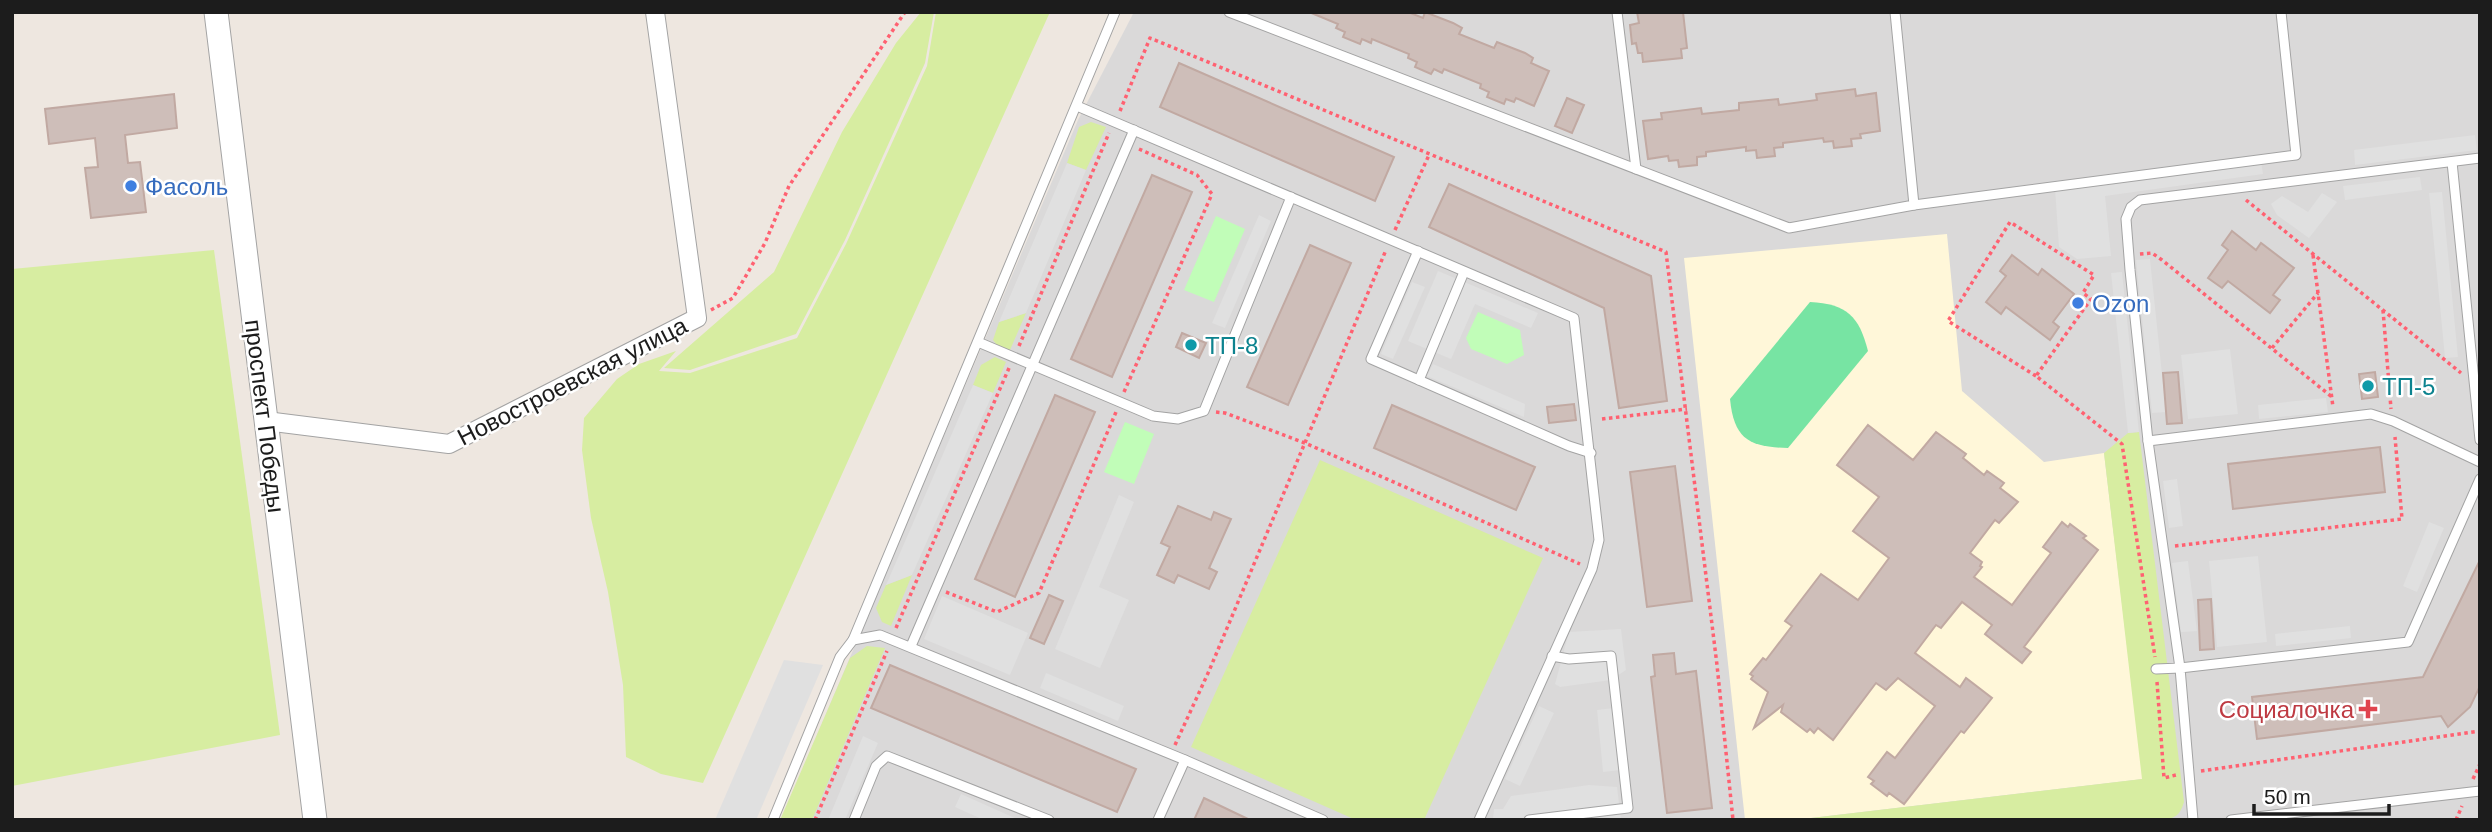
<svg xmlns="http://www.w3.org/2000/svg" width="2492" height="832" font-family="Helvetica,sans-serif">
	<rect width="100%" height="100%" fill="#eee7e0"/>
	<path fill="#dad9d9" d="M1134,12H2480V820H781L1078,120Z"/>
	<path fill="#fff7d9" d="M1947,234L1962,391L2044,462L2104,453L2143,779L1794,820H1745L1684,258Z"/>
	<g fill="#d7eda1">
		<path d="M921,12H934L925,63L845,240L796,334L690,370L664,368L774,272L842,132L896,43Z"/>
		<path d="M936,12H1050L703,783L661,774L626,757L623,685L608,592L591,518L582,450L584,418L617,379L639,364L676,351L659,371L690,373L797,338L846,244L927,66Z"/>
		<path d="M1091,122L1106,127L1086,170L1067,163L1079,127Z"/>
		<path d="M214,250L280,735L12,786V269Z"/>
		<path d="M1026,313L1010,350L997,345L993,340L999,322Z"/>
		<path d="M995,357L1006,362L993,393L973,385L981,365Z"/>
		<path d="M2139,432L2184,802C2180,815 2176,818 2163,820H1794L2142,779L2104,453L2128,433Z"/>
		<path d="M1320,460L1543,558L1424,820H1356L1191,747Z"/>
		<path d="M912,575L891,626L882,622L876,608L886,585Z"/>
		<path d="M867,646L885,648L812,820H780L850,658Z"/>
	</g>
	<g fill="#c1fdb8">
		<path d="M1216,216L1245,229L1214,302L1184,290Z"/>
		<path d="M1478,312L1520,330L1524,355L1507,364L1471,349L1466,338Z"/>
		<path d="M1125,422L1154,434L1134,484L1104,472Z"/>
	</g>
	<path fill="#77e4a3" d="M1810,302C1847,304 1859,316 1868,351L1788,448C1750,447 1734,440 1730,399Z"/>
	<g fill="#e0e0e0">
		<path d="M2475,135L2477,150L2355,165L2354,150Z"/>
		<path d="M2261,161L2263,174L2105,196L2111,256L2077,259L2059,247L2055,188Z"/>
		<path d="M1067,163L1086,170L1026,313L999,322Z"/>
		<path d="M2420,177L2422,190L2345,200L2343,186Z"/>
		<path d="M2442,192L2458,357L2445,358L2429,193Z"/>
		<path d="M2322,193L2337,202L2309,238L2277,215L2271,204L2282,196L2308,212Z"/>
		<path d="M1259,215L1271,221L1225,328L1212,323Z"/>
		<path d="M2150,259L2166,412L2152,413L2136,260Z"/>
		<path d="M1438,271L1538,313L1531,328L1475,304L1451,359L1408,341Z"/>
		<path d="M2122,272L2139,432L2128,433L2111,273Z"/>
		<path d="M1412,282L1425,287L1393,359L1381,354Z"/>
		<path d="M2230,349L2238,414L2188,419L2181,355Z"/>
		<path d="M1433,364L1525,404L1524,417L1427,376Z"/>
		<path d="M973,385L993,393L912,575L886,585Z"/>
		<path d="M2326,398L2328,412L2259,419L2258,405Z"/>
		<path d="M2177,479L2183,526L2169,528L2163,481Z"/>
		<path d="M1119,495L1134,502L1099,587L1129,600L1100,668L1055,649Z"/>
		<path d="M2429,522L2444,528L2417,592L2403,586Z"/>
		<path d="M2258,556L2267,642L2217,647L2209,561Z"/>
		<path d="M2188,561L2197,631L2181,632L2172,563Z"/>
		<path d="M942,596L1028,633L1010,675L924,639Z"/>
		<path d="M2350,626L2351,638L2276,646L2275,634Z"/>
		<path d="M1621,629L1626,670L1611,680L1560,687L1555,684L1569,632Z"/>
		<path d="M784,660L823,665L756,820H715Z"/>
		<path d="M1046,673L1124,706L1118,721L1040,688Z"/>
		<path d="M1539,706L1554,713L1520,786L1505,779Z"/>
		<path d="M1614,708L1621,770L1603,772L1597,710Z"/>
		<path d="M863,736L878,743L845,820H828Z"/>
		<path d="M1589,785L1617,787L1621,820H1493L1494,809H1503L1511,796Z"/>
		<path d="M961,794L1019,820H984L955,807Z"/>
	</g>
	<g fill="#cebeb9" stroke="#c1a9a2" stroke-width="2">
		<path d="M1309,12H1408L1423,18L1425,12L1453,23L1462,28L1459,34L1494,48L1497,42L1525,53L1533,58L1531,63L1549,71L1534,106L1516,98L1514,102L1506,99L1504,104L1487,97L1489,92L1480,88L1481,84L1444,69L1442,73L1434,69L1431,74L1415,67L1417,62L1408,58L1409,54L1372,39L1371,43L1362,39L1360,44L1343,37L1345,32L1336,28L1338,24Z"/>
		<path d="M1637,12H1683L1687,48L1681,49L1682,58L1643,62L1642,53H1638L1636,43L1632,44L1630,25L1639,23Z"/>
		<path d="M1179,63L1394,157L1375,201L1160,107Z"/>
		<path d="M1855,89L1856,96L1876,93L1880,131L1860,134L1861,138L1851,139L1852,146L1834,148L1833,141L1824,142L1823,138L1783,143V147L1774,148L1775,156L1757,158L1756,150L1746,151V147L1706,152V156L1697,157V165L1679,167L1678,160L1669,161L1668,156L1648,159L1643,121L1662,119L1661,113L1701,108L1702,114L1739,110V103L1778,99L1779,105L1817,100L1816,94Z"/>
		<path d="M174,94L177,128L125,135L128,163L140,162L146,212L91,218L85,168L98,167L95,138L49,144L45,109Z"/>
		<path d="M1567,98L1584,105L1572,133L1555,126Z"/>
		<path d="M1152,175L1192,192L1112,377L1071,359Z"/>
		<path d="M1449,184L1651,276L1667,401L1619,408L1604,308L1429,227Z"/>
		<path d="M2232,231L2256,250L2261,243L2294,268L2273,295L2280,300L2270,313L2228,281L2222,288L2208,278L2228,250L2222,245Z"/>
		<path d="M1310,245L1351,263L1288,405L1247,387Z"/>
		<path d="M2012,255L2038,275L2042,269L2074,294L2053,322L2059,327L2050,340L2006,307L2001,314L1986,302L2006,276L2000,271Z"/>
		<path d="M1182,333L1206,343L1199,358L1176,347Z"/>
		<path d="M2178,372L2182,423L2167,424L2163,373Z"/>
		<path d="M2375,372L2378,397L2362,399L2359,374Z"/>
		<path d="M1055,395L1095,412L1015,597L975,579Z"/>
		<path d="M1574,404L1576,420L1549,423L1547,407Z"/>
		<path d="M1392,405L1535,467L1516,510L1374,448Z"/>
		<path d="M1868,425L1913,460L1936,432L1966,454L1963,458L1984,475L1987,471L2004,483L2000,488L2018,502L1999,523L1995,520L1970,553L1982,562L1980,566L1982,567L1974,577L2012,605L2051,553L2043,547L2062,522L2068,527L2070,524L2086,536L2083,538L2098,550L2024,647L2031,652L2022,663L1985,634L1992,625L1962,602L1941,628L1936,625L1915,653L1960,687L1966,678L1992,698L1964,733L1961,731L1904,804L1889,793L1887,796L1871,784L1874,781L1868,777L1887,752L1895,758L1935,706L1898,678L1886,690L1876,683L1833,740L1818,728L1814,733L1810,729L1807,732L1781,712L1783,705L1754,728L1768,692L1751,679L1753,676L1750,674L1763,658L1766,660L1792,626L1785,621L1821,574L1858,600L1889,558L1853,531L1879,497L1837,465Z"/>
		<path d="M2380,447L2385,492L2233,509L2228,464Z"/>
		<path d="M1675,466L1692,601L1647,607L1630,472Z"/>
		<path d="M1178,506L1211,520L1214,512L1231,519L1209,568L1217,572L1209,589L1178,575L1174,583L1157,575L1170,547L1161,543Z"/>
		<path d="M2480,560V686L2470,707L2448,727L2441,716L2257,739L2252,697L2423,677Z"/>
		<path d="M1049,595L1063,601L1044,644L1030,638Z"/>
		<path d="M2211,599L2214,649L2200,650L2198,600Z"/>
		<path d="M1674,653L1676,674L1696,671L1712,808L1667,813L1651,677L1655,676L1653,655Z"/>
		<path d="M890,665L1136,769L1117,812L871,708Z"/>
		<path d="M1204,798L1250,820H1194Z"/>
	</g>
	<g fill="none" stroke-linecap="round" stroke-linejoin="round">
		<defs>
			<g id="service">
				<path d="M1229,12L1789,228L1914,205L1895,12"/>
				<path d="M1617,12L1636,169"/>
				<path d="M1077,106L1574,318L1599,540L1592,569L1479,820"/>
				<path d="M2452,162L2480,440"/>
				<path d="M1914,205L2296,155L2281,12"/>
				<path d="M1418,251L1371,359L1569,446L1591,453"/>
				<path d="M978,342L1153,416L1178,419L1204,411L1291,197"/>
				<path d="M1419,380L1464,272"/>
				<path d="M2148,441L2371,414L2393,421L2480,462"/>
				<path d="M853,640L1115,12"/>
				<path d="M911,646L1134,130"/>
				<path d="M2156,669L2180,668L2148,441L2130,270L2126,219L2131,207L2140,200L2480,158"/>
				<path d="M773,820L840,657L853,640L880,635L1185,760L1323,820"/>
				<path d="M854,820L876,766L887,756L1049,820"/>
				<path d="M1158,820L1185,760"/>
				<path d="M1529,820L1628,808L1611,656L1569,659L1552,656"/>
				<path d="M2193,820L2180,668L2408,642L2480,479"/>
				<path d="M2231,820L2480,791"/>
			</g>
			<path id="minor" d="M266,421L449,444L697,318L655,12"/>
			<path id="tertiary" d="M216,12L315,820"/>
		</defs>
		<use href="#service" stroke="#a3a3a3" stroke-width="11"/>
		<use href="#minor" stroke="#a3a3a3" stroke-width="20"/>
		<use href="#tertiary" stroke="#a3a3a3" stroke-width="25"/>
		<g stroke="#ff6171" stroke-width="3.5" stroke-dasharray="3.5 3.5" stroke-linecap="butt">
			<path d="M1120,111L1150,38L1666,252L1717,665L1733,820"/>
			<path d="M2246,200L2461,373"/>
			<path d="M1395,230L1429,155"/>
			<path d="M2140,254L2152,253L2162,260L2332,397"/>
			<path d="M2313,255L2333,407"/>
			<path d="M711,310L733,298L765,243L789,186L905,12"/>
			<path d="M2383,310L2391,409"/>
			<path d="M1019,346L1109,133"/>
			<path d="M2272,348L2318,293"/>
			<path d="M2036,376L1948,321L2010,222L2094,275L2083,293L2091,299L2036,376L2122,444L2155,657"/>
			<path d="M1124,392L1212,194L1197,175L1139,149"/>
			<path d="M1216,412L1225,413L1305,443L1580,564"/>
			<path d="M1602,419L1687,409"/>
			<path d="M2175,546L2402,519L2395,437"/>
			<path d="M946,592L997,612L1039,593L1116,412"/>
			<path d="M896,628L1009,368"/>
			<path d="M2157,682L2164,778L2176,775"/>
			<path d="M1175,745L1209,671L1386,250"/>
			<path d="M2201,771L2480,731"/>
			<path d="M2473,779L2480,764"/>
			<path d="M815,820L887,651"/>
			<path d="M2456,820L2462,806"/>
		</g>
		<use href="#service" stroke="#fff" stroke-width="9"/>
		<use href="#minor" stroke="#fff" stroke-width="18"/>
		<use href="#tertiary" stroke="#fff" stroke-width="23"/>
	</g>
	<g fill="#3f7fe0" stroke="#fff" stroke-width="2.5">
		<circle cx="131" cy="186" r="7"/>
		<circle cx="2078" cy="303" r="7"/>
	</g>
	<g fill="#0f9aa8" stroke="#fff" stroke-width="2.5">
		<circle cx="1191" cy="345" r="7"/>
		<circle cx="2368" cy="386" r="7"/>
	</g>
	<path fill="#e0444e" stroke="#fff" stroke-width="2.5" d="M2364.5 698.5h7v7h7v7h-7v7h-7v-7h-7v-7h7z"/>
	<g text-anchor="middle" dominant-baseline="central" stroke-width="5" stroke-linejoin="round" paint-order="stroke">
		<g font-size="24" fill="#366cbe" stroke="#fff" text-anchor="start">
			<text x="145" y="186">Фасоль</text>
			<text x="2092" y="303">Ozon</text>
		</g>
		<g font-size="24" fill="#0d838f" stroke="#fff" text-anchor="start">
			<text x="1205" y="345">ТП-8</text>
			<text x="2382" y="386">ТП-5</text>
		</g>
		<g font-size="24" fill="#1c1c1c" stroke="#fff">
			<text transform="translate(572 381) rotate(-27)">Новостроевская улица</text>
			<text transform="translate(265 416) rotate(83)">проспект Победы</text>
		</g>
		<g font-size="24" fill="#be3a42" stroke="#fff" text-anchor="end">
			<text x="2354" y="709">Социалочка</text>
		</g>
	</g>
	<rect width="2492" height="832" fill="none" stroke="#1c1c1c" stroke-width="28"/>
	<path d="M2254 804v10h135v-10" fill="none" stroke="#1c1c1c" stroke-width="3.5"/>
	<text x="2264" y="804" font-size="21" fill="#1c1c1c" stroke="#ffffff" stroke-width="5" paint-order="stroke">50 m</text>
</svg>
